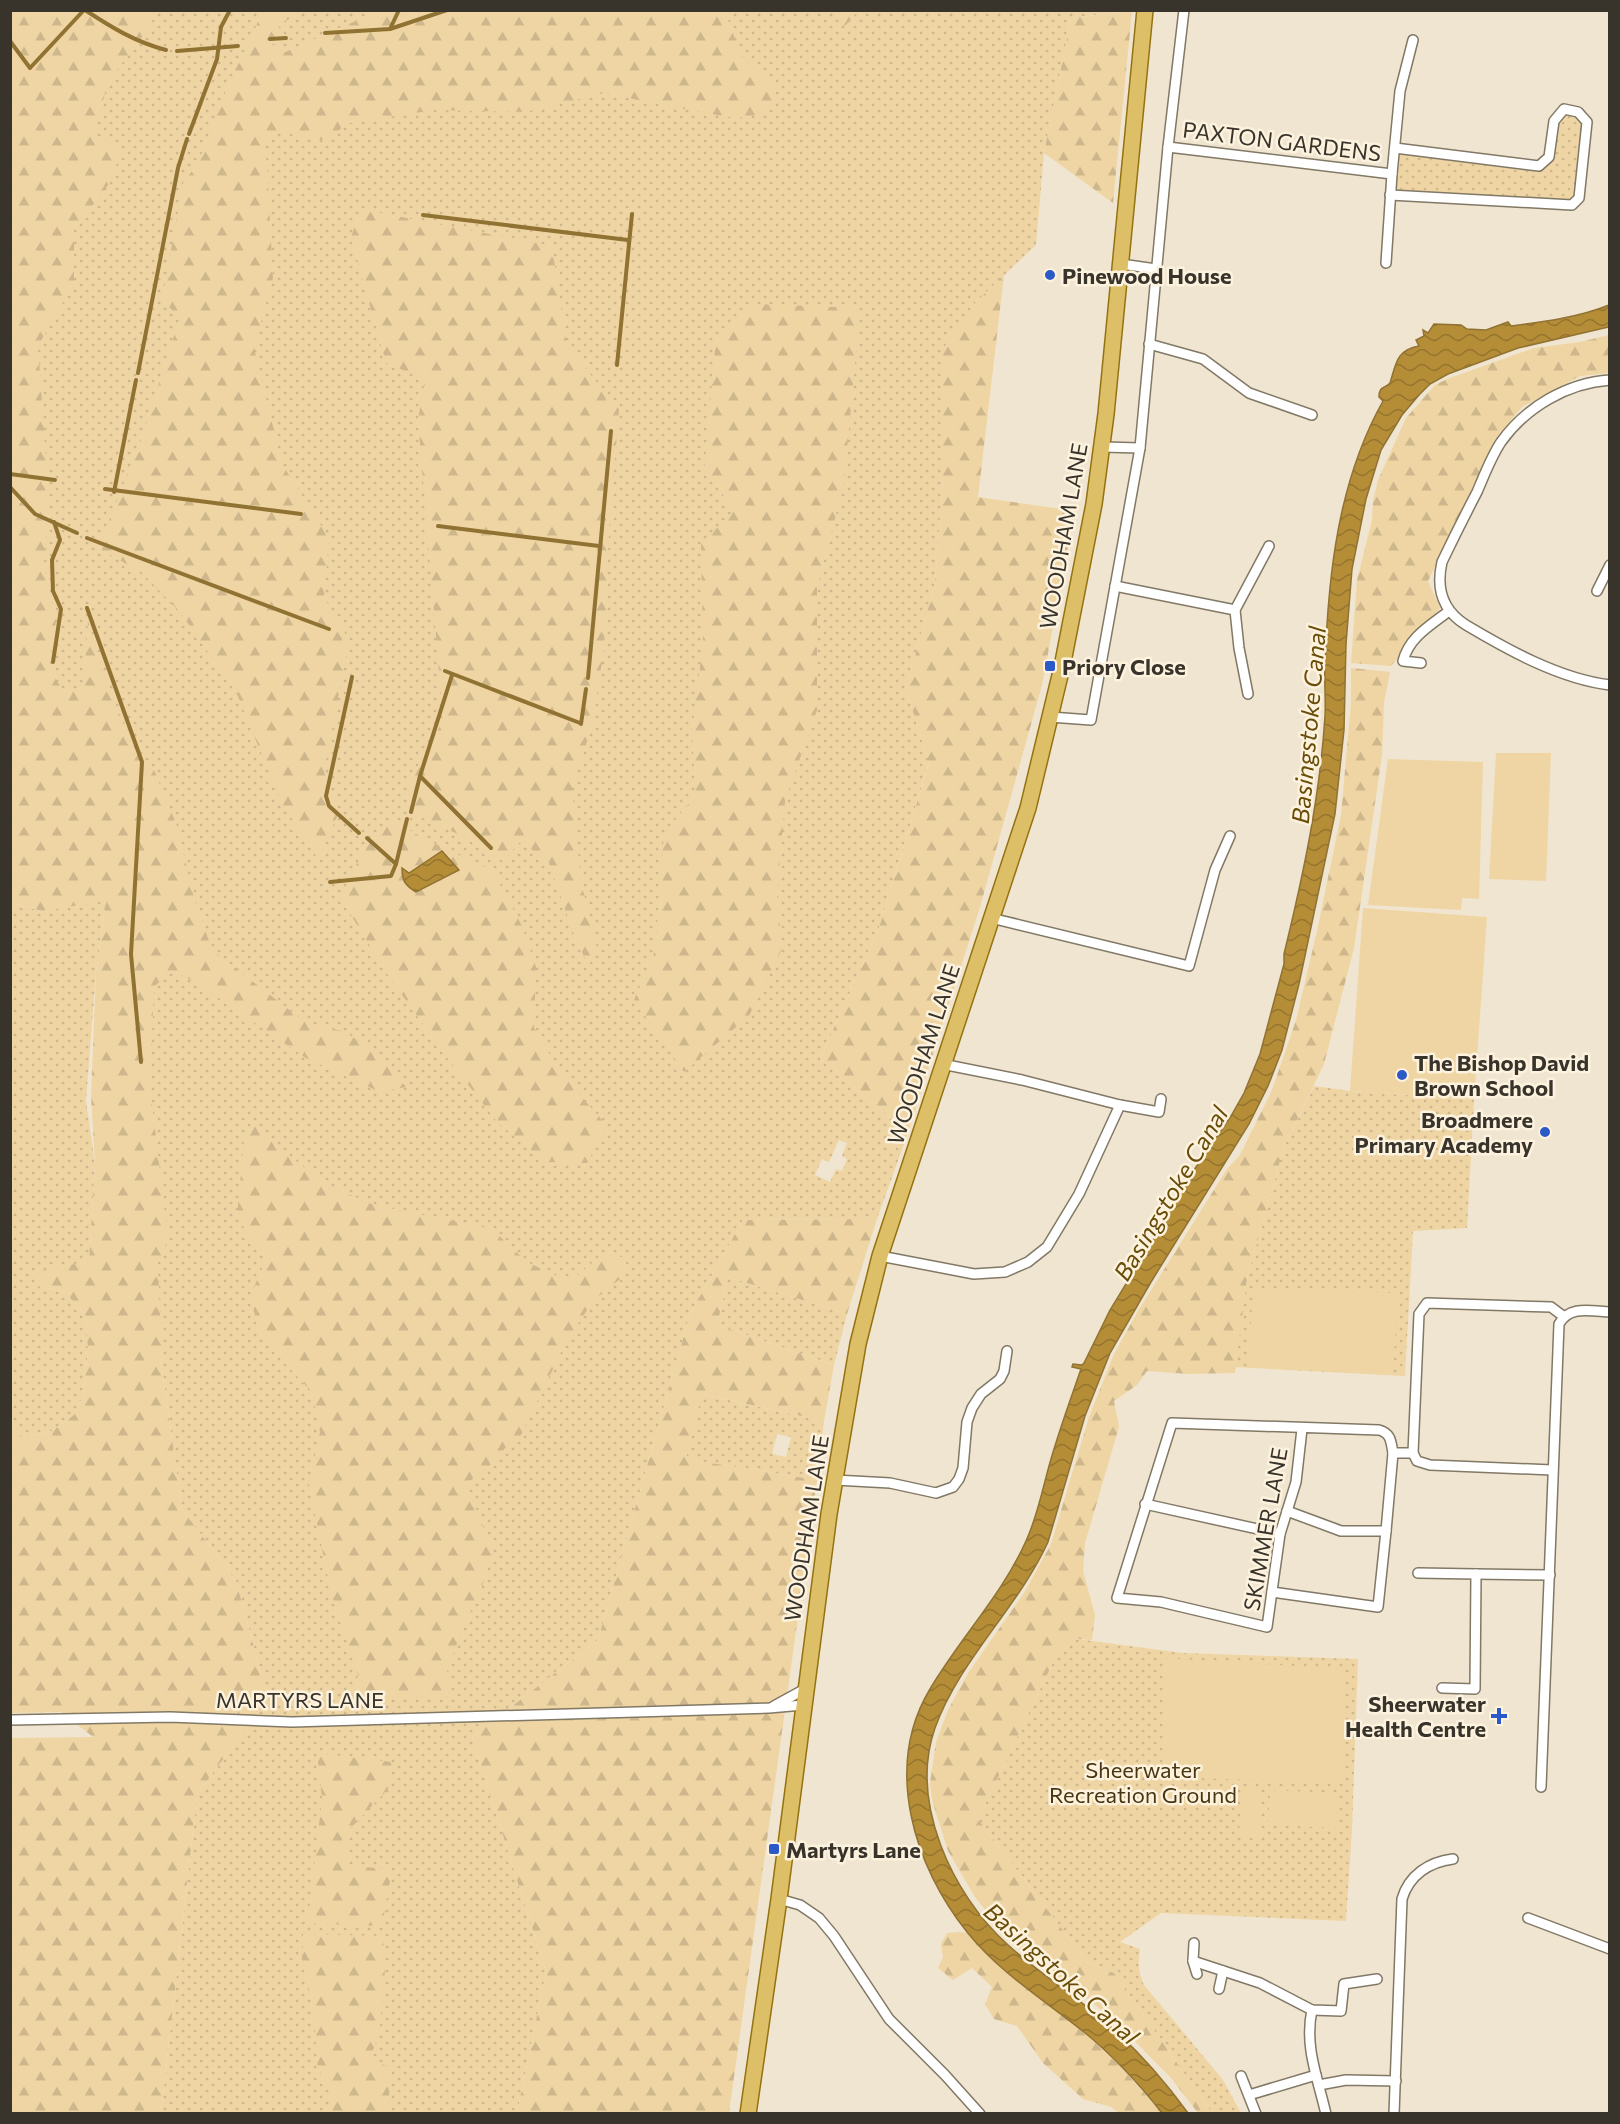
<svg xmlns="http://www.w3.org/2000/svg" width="1620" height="2124" font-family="Commissioner,sans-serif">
	<defs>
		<pattern id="green-dots" width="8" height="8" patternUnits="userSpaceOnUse" patternTransform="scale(1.5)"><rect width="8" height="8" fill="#efd5a3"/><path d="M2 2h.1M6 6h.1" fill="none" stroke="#ceb78c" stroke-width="1.8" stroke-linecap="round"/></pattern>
		<pattern id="forest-firs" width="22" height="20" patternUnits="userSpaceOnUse" patternTransform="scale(1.5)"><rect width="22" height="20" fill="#efd5a3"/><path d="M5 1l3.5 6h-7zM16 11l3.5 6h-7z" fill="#ceb78c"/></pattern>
		<pattern id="water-waves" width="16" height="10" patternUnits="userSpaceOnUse" patternTransform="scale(1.5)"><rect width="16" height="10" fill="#b58d36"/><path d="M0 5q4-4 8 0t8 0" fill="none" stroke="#94742e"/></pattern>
	</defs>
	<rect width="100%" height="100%" fill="#f0e5d0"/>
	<g fill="url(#green-dots)" fill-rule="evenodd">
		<path d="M123,11H1129L1071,18L1044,153L1036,245L975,303L943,478L935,583L906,689L929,762L879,928L820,1059L908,1133L877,1219L743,1220L690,1314L598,1640L472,1737L546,1972L517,2113H161L197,1794L268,1699L236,1581L182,1509L162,1369L132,759L50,692L11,175ZM839,1140L847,1143L842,1156L847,1159L842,1171L836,1169L830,1182L815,1175L822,1159L829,1162Z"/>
		<path d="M1564,109L1587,122L1579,198L1572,205L1390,195L1395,148L1539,166L1549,157L1554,121Z"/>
		<path d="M106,900L96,973L86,1101L95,1164L89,1262L41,1271L38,1286L65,1292L85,1315L88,1350L83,1396L74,1415L52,1431L21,1437L10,1422V903L42,911Z"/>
		<path d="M1314,1086L1350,1091L1474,1100L1467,1228L1413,1231L1405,1376L1234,1367L1247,1278L1284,1147Z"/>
		<path d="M728,1277L847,1314L834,1365L717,1325Z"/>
		<path d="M701,1394L824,1421L817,1480L686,1459ZM777,1434L791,1437L786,1457L772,1454Z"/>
		<path d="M1077,1639L1182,1653L1358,1659L1352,1830L1346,1921L1161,1913L1120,1942L1140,1949C1138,1963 1138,1972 1144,1985L1223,2080L1241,2113H1212L1114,1973L1088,1963L978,1819L1055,1658Z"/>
	</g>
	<g fill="url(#forest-firs)">
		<path d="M11,11H157L148,29L108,82L94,134L120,148L114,177L74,230V283L38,346L49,503L44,564L56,621L49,668L63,691L83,689L88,621L103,672L134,751L154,770L177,826L194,898L212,950L309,1025L344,1031L378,1054L406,1087L380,1092L306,1058L195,982L171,970L154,987L150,1087L168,1239L158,1263L162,1369L182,1509L236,1581L268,1699L197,1794L161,2113H11V1738L93,1737L61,1712L11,1713L10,1422L21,1437L52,1431L74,1415L83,1396L88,1350L85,1315L65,1292L38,1286L35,1280L40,1271L89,1261L95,1164L91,1096L96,973L106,901L42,911L11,903Z"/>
		<path d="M263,11H305L281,23L272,44L283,53L378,11H725L741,56L777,90L765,115L734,118L657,104L605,93L525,112L434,110L350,123L323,140L280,132L264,140L267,165L273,278L254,348L282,464L329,538L324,597L349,640L324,772L339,812L318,859L282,804L237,694L180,612L141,572L98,548L141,440L180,317L162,301L183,183L198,163L224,95Z"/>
		<path d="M830,11H858L845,26Z"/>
		<path d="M1132,11L1113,203L1044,153L1071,18Z"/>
		<path d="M360,209L552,246L567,346L619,409L609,532L604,649L592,726L572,788L581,883L597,943L589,967L574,935L549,863L521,841L503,861L460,835L414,814L407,785L443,721L418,420L425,379L386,363L351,238Z"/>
		<path d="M1004,275L978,497L1075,511L1042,685L980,907L908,1133L820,1059L879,928L929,763L906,689L935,583L943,478L942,350L975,303Z"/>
		<path d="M754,304L860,308L844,483L817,589V710L785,801L777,894L782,949L749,1016L684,1072L634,1000L655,951L664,833L695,796L692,729L703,644L701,544L735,510L704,471L716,338Z"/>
		<path d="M1609,335V373L1580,376L1522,407L1496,438L1428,581L1440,608L1391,666L1351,663L1357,580L1372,520L1373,501L1378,480L1406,418L1435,385L1447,379L1534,348L1580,342Z"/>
		<path d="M1351,668L1390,672L1384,703L1382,755L1354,948L1324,1064L1284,1147L1247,1278L1235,1373L1189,1374L1147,1371L1137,1385L1114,1401L1119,1427L1085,1543L1083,1571L1095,1615L1092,1640L1077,1639L1055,1658L978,1819L1088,1963L1114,1973L1212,2113H1198L1171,2078L1114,2020L1089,2000L1024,1954L1000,1929L975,1897L948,1851L932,1800L930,1783L936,1742L948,1710L968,1673L1024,1593L1051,1544L1089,1417L1114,1354L1138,1311L1227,1169L1240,1155L1272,1090L1296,1020L1317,931L1341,815L1351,703Z"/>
		<path d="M393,819L421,837L493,871L522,926L536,967L534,1028L561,1073L607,1126L587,1163L546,1162L498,1123L445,1055L385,971L340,897L365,848Z"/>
		<path d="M255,1122L278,1146L323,1183L374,1205L492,1229L527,1262L570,1282L601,1255L623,1257L630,1271L593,1301L566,1342L520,1437L506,1447L486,1470L466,1482L481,1522L494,1550L480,1592L463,1627L447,1672L450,1696L353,1697L358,1675L331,1593L309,1484L320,1432L312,1392L259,1336L251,1295L266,1258L237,1218L244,1139Z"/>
		<path d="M877,1219L847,1314L728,1277L717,1325L834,1365L824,1421L702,1394L686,1459L817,1480L729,2113H517L546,1972L472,1737L598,1640L690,1314L743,1220Z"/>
		<path d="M317,1753L392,1762L389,1788L348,1831L347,1866L392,1869L382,1926L304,1923L310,1904L322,1798Z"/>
		<path d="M959,1932L968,1933L1020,1984L1085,2033L1121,2067L1162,2113H1119L1111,2107L1083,2099L1043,2063L1017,2026L994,2019L985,2004L992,1987L972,1968L953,1980L938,1968L943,1957L941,1944L947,1933Z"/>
		<path d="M303,1934L383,1936L385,1970L379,2036L369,2059L392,2068L387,2113H328L331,2087L318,2070L314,2021L308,1985L302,1962Z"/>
	</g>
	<g fill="#efd5a3">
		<path d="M11,49L25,67L11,78Z"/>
		<path d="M1496,753H1551L1546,881L1489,879Z"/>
		<path d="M1388,759L1483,762L1479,899L1462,898L1461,910L1368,905Z"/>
		<path d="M1363,908L1487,917L1474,1100L1350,1091Z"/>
		<path d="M1253,1288L1398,1293L1393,1375L1248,1367Z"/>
		<path d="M1164,1658L1345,1669V1783L1164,1777Z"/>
		<path d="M1241,1787L1260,1788L1259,1838H1239Z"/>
		<path d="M1270,1790L1339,1793L1338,1828L1268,1825Z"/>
	</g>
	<g fill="url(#water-waves)" stroke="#907233" stroke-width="1.5">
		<path d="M1609,305V327L1518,348L1448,374L1430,384L1419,395L1402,415L1381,450L1366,499L1352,569L1346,644L1344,730L1335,814L1299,984L1282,1050L1268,1086L1249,1124L1151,1282L1110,1353L1085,1416L1048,1542C1018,1608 960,1659 935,1728C909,1802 952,1894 1007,1944C1037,1972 1072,1993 1103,2020C1135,2047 1164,2080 1188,2113H1162C1140,2085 1112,2055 1084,2032C1044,2000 1000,1973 967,1932C914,1866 883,1767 930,1689C960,1638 1002,1595 1026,1541C1038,1515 1043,1486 1051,1459C1060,1428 1071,1398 1081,1369L1072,1367L1073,1364L1082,1365L1084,1363L1110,1310L1162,1225L1179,1192L1231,1116L1244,1093L1260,1054L1284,964V954C1303,876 1320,797 1325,716C1326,699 1324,682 1325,666C1328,575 1338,481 1383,401L1379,397C1379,386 1384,389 1390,383C1396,364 1396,350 1419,346L1416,340L1424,336L1423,330L1428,333L1434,324L1461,325L1467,329L1486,330L1508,322L1511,326C1543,322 1580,317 1609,305Z"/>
		<path d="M442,851L459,870L416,892C405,885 402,881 402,868L409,873Z"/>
	</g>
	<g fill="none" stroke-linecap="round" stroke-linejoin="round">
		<g stroke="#907233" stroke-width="4">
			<path d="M85,10C111,27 135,42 166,50"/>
			<path d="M390,29L399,10"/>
			<path d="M325,33L390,29L447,10"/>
			<path d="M270,39L286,38"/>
			<path d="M10,41L30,68L84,10"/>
			<path d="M177,51L238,46"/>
			<path d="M189,134L217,59L221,27L230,10"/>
			<path d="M423,215L628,240"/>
			<path d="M617,365L632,214"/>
			<path d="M138,373L178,168L187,139"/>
			<path d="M10,474L55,480"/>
			<path d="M10,487L35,514L77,533"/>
			<path d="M105,489L301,514"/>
			<path d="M114,492L136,380"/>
			<path d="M438,526L599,546"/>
			<path d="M87,538L329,629"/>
			<path d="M87,608L142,762L131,954L141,1062"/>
			<path d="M53,662L61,609L53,591L52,560L60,540L54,522"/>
			<path d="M445,671L580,723"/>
			<path d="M352,677L326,796L329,806L359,833"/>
			<path d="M588,678L611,431"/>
			<path d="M581,724L586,689"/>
			<path d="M420,776L491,848"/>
			<path d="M411,812L420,776L452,675"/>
			<path d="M367,838L396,864"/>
			<path d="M330,882L391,876L396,864L407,819"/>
		</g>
		<defs>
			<g id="minor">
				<path d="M1168,147L1392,174"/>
				<path d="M1390,195L1572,205L1579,198L1587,122L1578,112L1564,109L1554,121L1549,157L1539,166L1395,148"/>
				<path d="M1386,263L1392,174L1400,91L1413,40"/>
				<path d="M1121,264L1156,269"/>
				<path d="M1149,344L1203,359L1249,393L1312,415"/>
				<path d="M1610,380C1567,383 1526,407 1501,442C1491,457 1484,476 1477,492C1465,515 1453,539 1442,562C1436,588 1442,610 1466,625C1508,650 1560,679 1610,685"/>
				<path d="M1103,447L1140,448"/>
				<path d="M1115,586L1235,610"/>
				<path d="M1597,591L1610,565"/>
				<path d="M1421,663L1403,661C1409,637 1431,625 1449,611"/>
				<path d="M1248,694L1239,648L1235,610L1269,546"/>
				<path d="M1050,717L1091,720L1140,448L1168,147L1184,10"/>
				<path d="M991,918L1189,966L1215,870L1230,836"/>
				<path d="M942,1064L1022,1080L1120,1105L1159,1112L1161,1099"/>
				<path d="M880,1256L974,1274L1005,1272L1028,1262L1047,1247L1079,1194L1120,1105"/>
				<path d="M1302,1429L1296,1482L1280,1534L1267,1627L1161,1602L1117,1598L1172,1423L1379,1430C1391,1433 1391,1442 1393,1453H1413"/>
				<path d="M1552,1470L1430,1465L1417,1461L1413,1453L1419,1314L1427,1303L1551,1307L1563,1316"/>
				<path d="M835,1480L890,1483L936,1493L953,1487L959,1479L963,1468L967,1422L972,1408L981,1394L1000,1379L1004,1371L1007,1351"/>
				<path d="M1145,1504L1280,1534"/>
				<path d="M1287,1511L1341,1531H1386L1393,1453"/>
				<path d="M1418,1573L1476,1574L1475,1689L1442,1688"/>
				<path d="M1476,1574L1550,1575"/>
				<path d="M1272,1592L1378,1607L1386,1531"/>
				<path d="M774,1706L805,1689"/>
				<path d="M10,1720L170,1717L292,1722L769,1708L803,1705"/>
				<path d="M1541,1787L1559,1324C1569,1305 1591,1311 1610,1312"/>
				<path d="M779,1899L800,1905L819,1918L834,1936L889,2019L945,2075L980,2114"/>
				<path d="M1528,1918L1610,1949"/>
				<path d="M1194,1943L1193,1961L1197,1974"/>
				<path d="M1193,1961L1260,1983L1312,2010L1341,2011L1344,1984L1377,1979"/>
				<path d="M1219,1989L1223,1971"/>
				<path d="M1312,2010C1304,2046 1318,2079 1326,2114"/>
				<path d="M1241,2076L1256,2114"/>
				<path d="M1319,2085L1346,2080L1396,2081"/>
				<path d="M1249,2095L1316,2075"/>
				<path d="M1394,2114L1402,1899C1409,1875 1429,1862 1453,1859"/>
			</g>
			<path id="primary" d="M748,2114L779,1899L829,1514L858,1344L880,1256L1028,808L1062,667L1094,504L1106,414L1145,10"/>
		</defs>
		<use href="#minor" stroke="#817865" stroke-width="12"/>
		<use href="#primary" stroke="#957211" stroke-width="18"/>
		<use href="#minor" stroke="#fff" stroke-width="9"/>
		<use href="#primary" stroke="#ddbf68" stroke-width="15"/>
	</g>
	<g fill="#2b5ac8" stroke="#fdf2dd" stroke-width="2">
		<circle cx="1050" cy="275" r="6"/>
		<rect x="1044" y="660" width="12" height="12" rx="3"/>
		<circle cx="1402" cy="1075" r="6"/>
		<circle cx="1545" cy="1132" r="6"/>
		<path d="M1496 1707h6v6h6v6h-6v6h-6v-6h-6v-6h6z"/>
		<rect x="768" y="1843" width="12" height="12" rx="3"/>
	</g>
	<g text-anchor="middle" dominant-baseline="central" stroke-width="5" stroke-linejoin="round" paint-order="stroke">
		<g font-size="22" fill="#38342c" stroke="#fdf2dd">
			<text transform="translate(1282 141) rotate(7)">PAXTON GARDENS</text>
			<text transform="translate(1063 536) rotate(-80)">WOODHAM LANE</text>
			<text transform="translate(923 1054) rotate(-72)">WOODHAM LANE</text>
			<text transform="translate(806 1528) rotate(-81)">WOODHAM LANE</text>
			<text transform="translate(1265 1529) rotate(-80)">SKIMMER LANE</text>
			<text x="300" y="1699">MARTYRS LANE</text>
		</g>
		<g font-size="22" font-weight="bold" fill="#38342c" stroke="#fdf2dd" text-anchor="start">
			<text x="1062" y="275">Pinewood House</text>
			<text x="1062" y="666">Priory Close</text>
			<text x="1414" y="1062">The Bishop David<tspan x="1414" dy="25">Brown School</tspan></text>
			<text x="1533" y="1119" text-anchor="end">Broadmere<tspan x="1533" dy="25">Primary Academy</tspan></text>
			<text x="1486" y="1703" text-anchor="end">Sheerwater<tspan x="1486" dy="25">Health Centre</tspan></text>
			<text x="786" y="1849">Martyrs Lane</text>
		</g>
		<g font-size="22" fill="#473611" stroke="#fdf2dd">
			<text x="1143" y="1769">Sheerwater<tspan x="1143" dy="25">Recreation Ground</tspan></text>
		</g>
		<g font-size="24" font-style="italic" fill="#684c07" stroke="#fdf2dd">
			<text transform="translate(1308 725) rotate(-85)">Basingstoke Canal</text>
			<text transform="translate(1170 1193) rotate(-59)">Basingstoke Canal</text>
			<text transform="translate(1062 1973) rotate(42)">Basingstoke Canal</text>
		</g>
	</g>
	<rect width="1620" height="2124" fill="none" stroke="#38342c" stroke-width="24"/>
</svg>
